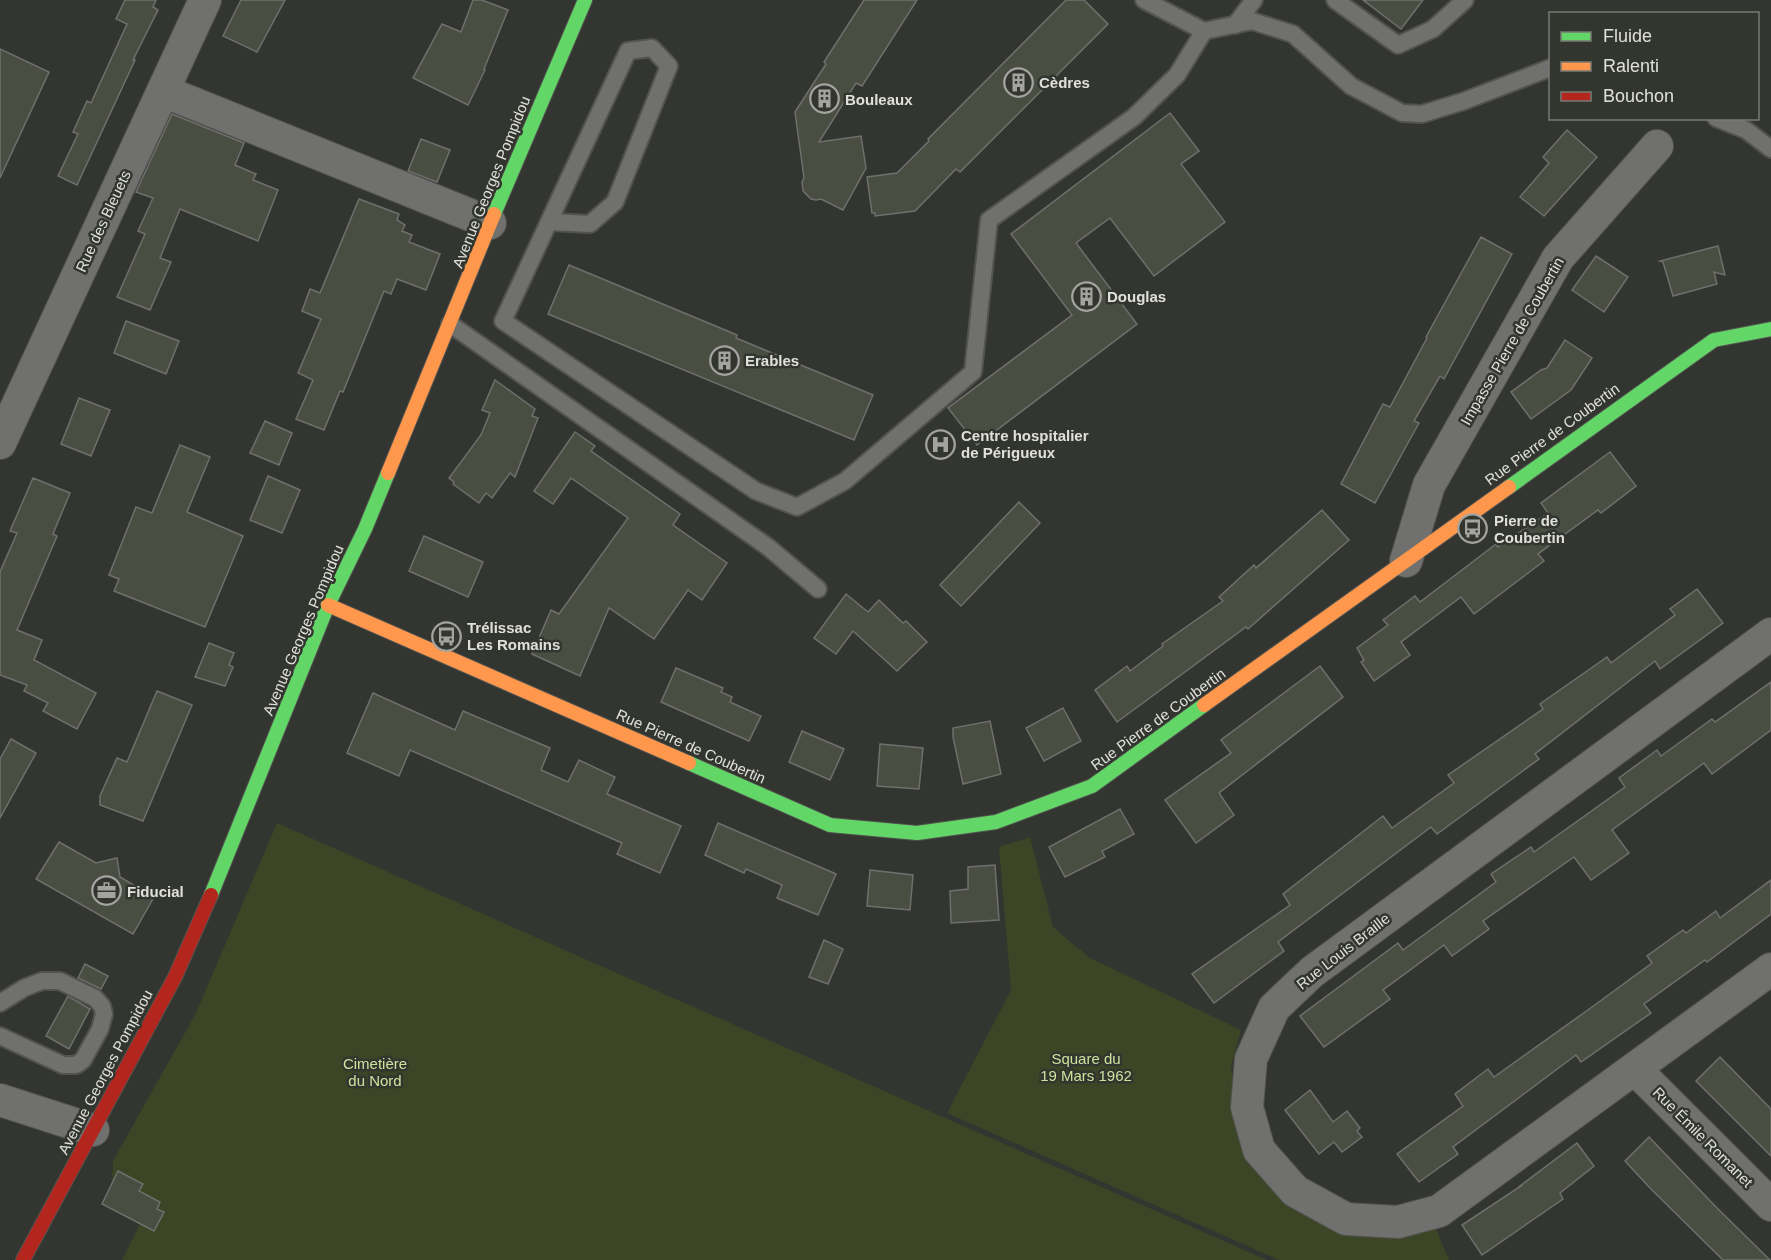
<svg xmlns="http://www.w3.org/2000/svg" width="1771" height="1260" font-family="Arial,sans-serif">
	<rect width="100%" height="100%" fill="#333530"/>
	<g fill="#3c4525">
		<path d="M277,823L1267,1260H122L140,1224L102,1204L112,1185L113,1161L196,1013Z"/>
		<path d="M1030,837L1053,927L1090,958L1241,1030L1231,1066L1236,1113L1360,1235L1436,1229L1449,1260H1279L947,1113L1011,990L999,847Z"/>
	</g>
	<g fill="#494d42" stroke="#6f706d" stroke-width="1.5">
		<path d="M125,0H156L153,7L158,10L133,60H135L77,185L58,176L78,134L73,132L87,101L91,103L127,24L116,19Z"/>
		<path d="M241,0H285L257,52L223,36Z"/>
		<path d="M473,0H482L508,10L484,69L485,70L468,105L413,78L442,24L461,32Z"/>
		<path d="M864,0H917L862,86L856,83L819,142L861,136L866,168L843,210L821,199L816,200L811,199L803,191L802,182L804,178L795,112L826,64L824,62Z"/>
		<path d="M1066,0H1084L1108,24L960,172L956,169L915,211L875,216V213H872L867,177L897,173L929,141L928,139Z"/>
		<path d="M1363,0H1423L1401,29Z"/>
		<path d="M0,49L49,72L0,178Z"/>
		<path d="M1170,113L1199,151L1181,164L1225,222L1154,276L1110,218L1076,243L1137,324L977,445L948,408L1072,315L1011,234Z"/>
		<path d="M172,114L244,143L235,165L256,174L253,180L278,190L258,241L180,209L160,258L171,262L150,310L117,297L145,234L138,231L153,198L136,192Z"/>
		<path d="M1567,130L1597,157L1544,216L1520,197L1549,163L1543,157Z"/>
		<path d="M421,139L450,150L437,182L408,171Z"/>
		<path d="M359,199L399,214L397,220L405,225L402,231L412,235L409,242L440,254L426,290L397,279L391,294L384,291L343,392L340,391L324,430L296,419L313,380L298,373L321,319L302,311L310,289L320,293Z"/>
		<path d="M1481,237L1512,254L1444,379L1440,376L1414,421L1419,423L1375,503L1341,484L1383,404L1390,407L1427,338L1426,337Z"/>
		<path d="M1718,246L1725,275L1714,272L1717,284L1673,296L1663,262L1660,261Z"/>
		<path d="M1596,256L1628,277L1604,312L1572,290Z"/>
		<path d="M569,265L737,335L736,338L873,395L854,440L548,314Z"/>
		<path d="M126,321L179,341L166,374L114,353Z"/>
		<path d="M1565,340L1592,358L1571,390L1531,419L1511,392L1541,370L1547,368Z"/>
		<path d="M495,380L535,409L532,416L538,418L515,477L510,473L492,498L486,493L479,503L453,484L454,482L449,478L481,435L490,413L482,410Z"/>
		<path d="M79,398L110,410L91,456L61,444Z"/>
		<path d="M265,421L292,433L279,465L250,453Z"/>
		<path d="M575,432L595,446L591,451L680,514L673,525L727,563L702,600L688,590L654,639L609,608L580,676L532,654L551,610L559,614L628,518L571,478L553,504L534,491Z"/>
		<path d="M180,445L210,457L187,512L243,536L205,627L114,591L119,579L109,575L136,507L152,513Z"/>
		<path d="M1610,452L1636,486L1601,513L1598,510L1538,554L1544,561L1474,614L1461,597L1401,642L1410,655L1374,681L1361,662L1364,660L1357,648L1388,625L1383,620L1415,596L1420,602L1496,544L1498,547L1548,513L1541,503Z"/>
		<path d="M268,476L300,490L282,533L250,520Z"/>
		<path d="M33,478L70,493L53,534L57,536L17,630L42,640L34,660L96,693L77,729L43,711L48,703L24,691L27,685L0,675V572L17,533L10,531Z"/>
		<path d="M1019,502L1040,523L961,606L940,585Z"/>
		<path d="M1322,510L1349,540L1248,629L1246,627L1117,722L1095,690L1127,666L1130,671L1163,646L1162,644L1223,601L1219,597L1254,565L1256,568Z"/>
		<path d="M424,536L483,562L468,597L409,571Z"/>
		<path d="M1697,589L1723,623L1660,669L1655,661L1535,754L1539,759L1437,834L1431,827L1278,942L1284,951L1214,1003L1192,974L1290,905L1283,894L1383,816L1392,828L1454,783L1448,775L1543,709L1540,704L1607,657L1611,663L1675,615L1670,609Z"/>
		<path d="M846,594L868,612L879,600L903,623L906,621L927,642L897,671L853,631L836,654L814,638Z"/>
		<path d="M209,643L234,653L229,665L233,667L225,686L195,677Z"/>
		<path d="M1320,666L1343,697L1219,793L1234,815L1196,843L1165,800L1231,753L1221,740Z"/>
		<path d="M676,668L723,688L721,692L732,697L730,702L761,716L749,741L661,702Z"/>
		<path d="M1771,682V730L1712,774L1704,763L1612,830L1629,853L1591,880L1574,857L1483,921L1489,929L1452,956L1444,945L1383,990L1390,999L1324,1047L1300,1016L1398,943L1403,950L1496,882L1491,874L1531,847L1534,852L1625,787L1619,778L1657,750L1661,756L1712,719L1715,722Z"/>
		<path d="M157,691L192,705L143,821L100,805V796L117,758L127,762Z"/>
		<path d="M373,693L455,730L463,711L550,748L541,770L568,782L579,760L615,777L607,794L681,826L660,873L617,854L622,843L410,750L399,776L347,753Z"/>
		<path d="M1063,708L1081,741L1044,761L1026,728Z"/>
		<path d="M990,721L1001,774L963,784L953,737V728Z"/>
		<path d="M802,731L844,749L830,780L789,762Z"/>
		<path d="M11,739L36,753L0,818V759Z"/>
		<path d="M880,744L923,748L919,789L877,786Z"/>
		<path d="M1120,809L1134,834L1102,851L1105,857L1065,877L1049,847Z"/>
		<path d="M718,823L836,874L818,915L777,898L782,885L746,869L744,873L705,855Z"/>
		<path d="M59,842L96,863L117,858L120,877L154,897L133,934L36,879Z"/>
		<path d="M995,865L999,920L951,923L950,891L968,889V867Z"/>
		<path d="M870,870L913,875L910,910L867,906Z"/>
		<path d="M1771,880V914L1707,962L1705,960L1644,1004L1651,1013L1581,1062L1576,1055L1453,1147L1458,1154L1419,1182L1397,1154L1463,1106L1455,1094L1488,1069L1494,1077L1592,1007L1652,963L1647,956L1683,930L1686,933L1716,911L1720,918Z"/>
		<path d="M824,940L843,949L828,984L809,977Z"/>
		<path d="M85,964L108,976L101,989L78,978Z"/>
		<path d="M68,996L90,1009L69,1049L46,1036Z"/>
		<path d="M1720,1057L1771,1109V1156L1696,1081Z"/>
		<path d="M1310,1090L1333,1122L1347,1111L1360,1128L1357,1131L1362,1137L1342,1152L1334,1142L1319,1154L1285,1110Z"/>
		<path d="M1649,1137L1717,1208L1770,1260H1723L1650,1188L1625,1161Z"/>
		<path d="M1577,1143L1594,1166L1560,1193L1563,1199L1482,1255L1462,1225L1521,1186H1520Z"/>
		<path d="M118,1171L143,1184L139,1191L160,1202L157,1209L164,1212L154,1231L102,1204Z"/>
	</g>
	<g fill="none" stroke-linecap="round" stroke-linejoin="round">
		<defs>
			<g id="lane">
				<path d="M1144,0L1204,31L1252,21L1293,34L1351,86L1402,113L1422,114L1464,101L1550,68"/>
				<path d="M1335,0L1398,45L1433,29L1465,0"/>
				<path d="M1235,25L1254,0"/>
				<path d="M1716,118L1746,130L1771,149"/>
				<path d="M551,222L590,224L615,202L669,66L652,48L628,51L503,321L756,491L797,507L845,481L973,372L989,220L1134,117L1177,75L1204,31"/>
				<path d="M450,324L768,547L818,589"/>
				<path d="M0,1003L24,988L42,981H60L95,998L102,1006L104,1014L100,1029L83,1060L76,1065H63L0,1036"/>
			</g>
			<g id="street">
				<path d="M163,91L490,223"/>
				<path d="M0,443L205,0"/>
				<path d="M1406,561L1429,485L1558,258L1657,146"/>
				<path d="M1771,634L1312,972L1274,1008L1251,1059L1247,1107L1259,1150L1295,1191L1346,1219L1398,1222L1439,1211L1771,969"/>
				<path d="M1635,1069L1771,1205"/>
				<path d="M0,1100L93,1130"/>
			</g>
			<g id="fast">
				<path d="M494,214L585,0"/>
				<path d="M1509,487L1714,340L1771,329"/>
				<path d="M689,763L830,825L917,833L996,822L1092,786L1204,705"/>
				<path d="M211,895L328,605L365,529L388,473"/>
			</g>
			<g id="slow">
				<path d="M388,473L494,214"/>
				<path d="M328,605L689,763"/>
				<path d="M1204,705L1509,487"/>
			</g>
			<path id="jam" d="M23,1260L175,977L211,895"/>
		</defs>
		<use href="#lane" stroke="#52534f" stroke-width="20"/>
		<use href="#street" stroke="#52534f" stroke-width="34"/>
		<use href="#fast" stroke="#52534f" stroke-width="16"/>
		<use href="#slow" stroke="#52534f" stroke-width="16"/>
		<use href="#jam" stroke="#52534f" stroke-width="16"/>
		<use href="#lane" stroke="#70716e" stroke-width="16"/>
		<use href="#street" stroke="#70716e" stroke-width="32"/>
		<use href="#fast" stroke="#63d668" stroke-width="14"/>
		<use href="#slow" stroke="#ff974d" stroke-width="14"/>
		<use href="#jam" stroke="#b3261e" stroke-width="14"/>
	</g>
	<defs>
		<symbol id="building-ring" viewBox="-11 -11 22 22"><circle r="9.5" fill="#33362f" stroke="#a3a4a0" stroke-width="1.5"/><path d="M-4-6H4V6H1V3H-1V6H-4ZM-2.5-4.3h1.7v1.8h-1.7ZM.8-4.3h1.7v1.8H.8ZM-2.5-1h1.7V.8h-1.7ZM.8-1h1.7V.8H.8Z" fill="#a3a4a0"/></symbol>
		<symbol id="hospital-ring" viewBox="-11 -11 22 22"><circle r="9.5" fill="#33362f" stroke="#a3a4a0" stroke-width="1.5"/><path d="M-5-5h3v3.5h4V-5h3V5h-3V1.5h-4V5h-3Z" fill="#a3a4a0"/></symbol>
		<symbol id="bus-ring" viewBox="-11 -11 22 22"><circle r="9.5" fill="#33362f" stroke="#a3a4a0" stroke-width="1.5"/><path d="M-5-6H5V4H4V6H2V4H-2V6H-4V4H-5ZM-3.5-4V0h7V-4ZM-3.5 1.2v1.5H-2V1.2ZM2 1.2v1.5H3.5V1.2Z" fill="#a3a4a0"/></symbol>
		<symbol id="office-ring" viewBox="-11 -11 22 22"><circle r="9.5" fill="#33362f" stroke="#a3a4a0" stroke-width="1.5"/><path d="M-6-3h4V-5.5h4V-3h4V5H-6ZM-1-4.5V-3h2v-1.5ZM-6 0V1H6V0Z" fill="#a3a4a0"/></symbol>
	</defs>
	<g fill-rule="evenodd">
		<use href="#building-ring" x="1002" y="66" width="33" height="33"/>
		<use href="#building-ring" x="808" y="82" width="33" height="33"/>
		<use href="#building-ring" x="1070" y="280" width="33" height="33"/>
		<use href="#building-ring" x="708" y="344" width="33" height="33"/>
		<use href="#hospital-ring" x="924" y="428" width="33" height="33"/>
		<use href="#bus-ring" x="1456" y="512" width="33" height="33"/>
		<use href="#bus-ring" x="430" y="620" width="33" height="33"/>
		<use href="#office-ring" x="90" y="874" width="33" height="33"/>
	</g>
	<g text-anchor="middle" dominant-baseline="central" stroke-width="5" stroke-linejoin="round" paint-order="stroke">
		<g font-size="15" font-weight="bold" fill="#dfe0dc" stroke="#33362f" text-anchor="start">
			<text x="1039" y="82">Cèdres</text>
			<text x="845" y="99">Bouleaux</text>
			<text x="1107" y="296">Douglas</text>
			<text x="745" y="360">Erables</text>
			<text x="961" y="435">Centre hospitalier<tspan x="961" dy="17">de Périgueux</tspan></text>
			<text x="1494" y="520">Pierre de<tspan x="1494" dy="17">Coubertin</tspan></text>
			<text x="467" y="627">Trélissac<tspan x="467" dy="17">Les Romains</tspan></text>
			<text x="127" y="891">Fiducial</text>
		</g>
		<g font-size="15" fill="#dfe0dc" stroke="#33362f">
			<text transform="translate(491 182) rotate(-68)">Avenue Georges Pompidou</text>
			<text transform="translate(103 221) rotate(-65)">Rue des Bleuets</text>
			<text transform="translate(1512 341) rotate(-60)">Impasse Pierre de Coubertin</text>
			<text transform="translate(1552 434) rotate(-36)">Rue Pierre de Coubertin</text>
			<text transform="translate(303 630) rotate(-67)">Avenue Georges Pompidou</text>
			<text transform="translate(1158 719) rotate(-36)">Rue Pierre de Coubertin</text>
			<text transform="translate(691 746) rotate(24)">Rue Pierre de Coubertin</text>
			<text transform="translate(1343 951) rotate(-38)">Rue Louis Braille</text>
			<text transform="translate(105 1072) rotate(-62)">Avenue Georges Pompidou</text>
			<text transform="translate(1703 1137) rotate(45)">Rue Émile Romanet</text>
		</g>
		<g font-size="15" fill="#cbe29d" stroke="#33362f">
			<text x="1086" y="1058">Square du<tspan x="1086" dy="17">19 Mars 1962</tspan></text>
			<text x="375" y="1063">Cimetière<tspan x="375" dy="17">du Nord</tspan></text>
		</g>
	</g>
	<rect x="1549" y="12" width="210" height="108" fill="#33362f" stroke="#787a74" stroke-width="1.5"/>
	<rect x="1561" y="32" width="30" height="9" fill="#63d668" stroke="#787a74" stroke-width="1.5"/>
	<text x="1603" y="42" font-size="18" fill="#dfe0dc">Fluide</text>
	<rect x="1561" y="62" width="30" height="9" fill="#ff974d" stroke="#787a74" stroke-width="1.5"/>
	<text x="1603" y="72" font-size="18" fill="#dfe0dc">Ralenti</text>
	<rect x="1561" y="92" width="30" height="9" fill="#b3261e" stroke="#787a74" stroke-width="1.5"/>
	<text x="1603" y="102" font-size="18" fill="#dfe0dc">Bouchon</text>
</svg>
